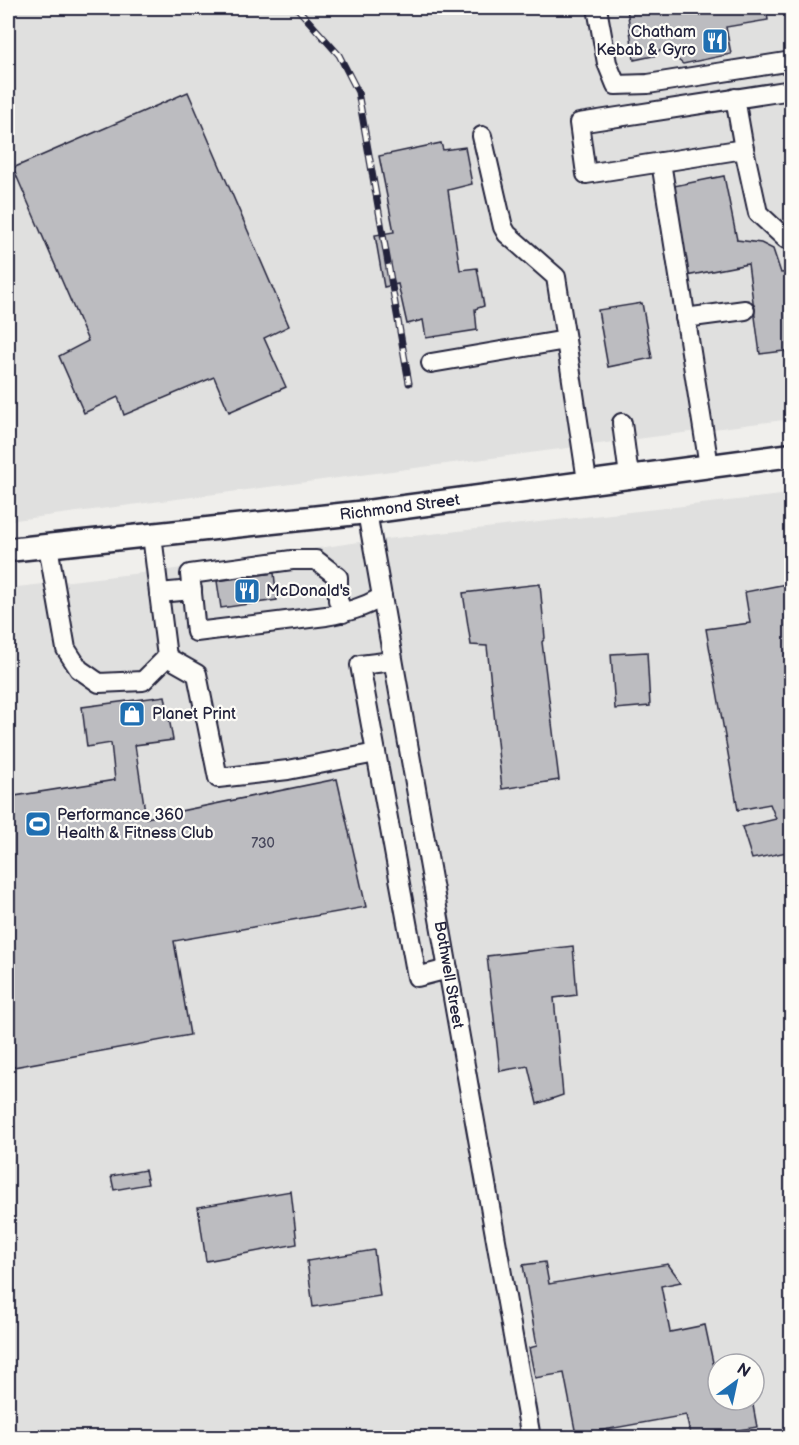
<svg xmlns="http://www.w3.org/2000/svg" width="799" height="1445" font-family="'Balsamiq Sans',sans-serif">
	<rect width="100%" height="100%" fill="#f0efec"/>
	<filter id="ink" filterUnits="userSpaceOnUse"><feTurbulence type="fractalNoise" baseFrequency=".0167" numOctaves="2"/><feDisplacementMap in="SourceGraphic" scale="12" xChannelSelector="R" yChannelSelector="G"/><feConvolveMatrix kernelMatrix="1 2 1 2 8 2 1 2 1" color-interpolation-filters="sRGB"/></filter>
	<g filter="url(#ink)">
		<g fill="#e0e0df" fill-rule="evenodd">
			<path d="M8,8H791V419L8,521Z"/>
			<path d="M791,494V1437H8V588L168,570L359,542ZM718,1364H754V1400H718Z"/>
		</g>
		<g fill="#bcbcc0" stroke="#22223b" stroke-width="1.5">
			<path d="M627,8H766L768,20L726,27L731,54L683,64L666,50L657,51L658,55L634,60Z"/>
			<path d="M188,92L289,326L264,338L286,387L229,412L214,377L124,415L118,397L84,413L59,356L88,341L13,168Z"/>
			<path d="M441,143L443,150L465,147L472,184L448,190L460,270L477,268L484,306L475,309L477,330L426,338L423,320L407,324L398,284L384,287L375,235L394,232L379,156Z"/>
			<path d="M724,176L737,240L761,243L773,249L781,273L792,272V350L760,354L748,264L686,276L669,187Z"/>
			<path d="M642,303L652,358L608,367L598,310Z"/>
			<path d="M274,573L277,600L221,608L217,581Z"/>
			<path d="M792,583V851L752,859L742,827L776,819L770,804L738,810L706,629L750,623L745,592Z"/>
			<path d="M540,584L545,638L542,642L559,780L502,789L487,646L471,645L463,593Z"/>
			<path d="M647,652L650,706L615,709L611,654Z"/>
			<path d="M165,696L173,740L135,745L146,818L337,779L366,907L174,941L190,1035L8,1068V795V797L115,780L111,743L87,747L82,707Z"/>
			<path d="M573,946L577,995L554,998L563,1095L537,1104L528,1066L500,1071L487,956Z"/>
			<path d="M145,1170L148,1184L114,1190L111,1176Z"/>
			<path d="M291,1191L297,1244L206,1261L198,1207Z"/>
			<path d="M374,1250L380,1296L313,1307L307,1261Z"/>
			<path d="M545,1262L549,1284L668,1264L681,1282L661,1286L670,1332L705,1325L718,1386V1400H752L757,1427L691,1438L686,1415L576,1435L564,1373L535,1378L529,1348L537,1346L523,1265Z"/>
		</g>
		<g fill="none" stroke-linecap="round" stroke-linejoin="round">
			<defs>
				<g id="minor">
					<path d="M597,8L607,63L616,85L648,84L792,61"/>
					<path d="M792,90L579,123L586,174L744,149L758,213L786,239H792"/>
					<path d="M735,98L744,149"/>
					<path d="M482,136L503,227L507,234L556,277L566,340"/>
					<path d="M661,162L709,466"/>
					<path d="M685,318L745,310"/>
					<path d="M431,363L566,340L587,481"/>
					<path d="M622,423L629,476"/>
					<path id="s1" d="M367,512L531,1438"/>
					<path d="M152,535L159,593L192,590"/>
					<path d="M48,546L66,649L79,669L99,683L143,681L167,657L159,593"/>
					<path d="M343,613L338,600V577L316,560H292L190,574L196,632L326,616C347,612 363,608 382,597"/>
					<path d="M167,657L197,674L218,778L288,770L376,753"/>
					<path d="M393,661L360,665L417,977L448,969"/>
				</g>
				<g id="major">
					<path id="s2" d="M8,550L367,512L792,455"/>
				</g>
			</defs>
			<use href="#minor" stroke="#22223b" stroke-width="22"/>
			<use href="#major" stroke="#22223b" stroke-width="27"/>
			<use href="#minor" stroke="#fdfcf7" stroke-width="18"/>
			<use href="#major" stroke="#fdfcf7" stroke-width="22"/>
			<defs>
				<path id="rail" d="M297,8L339,55L358,92L409,383"/>
			</defs>
			<use href="#rail" stroke="#22223b" stroke-width="7"/>
			<use href="#rail" stroke="#fdfcf7" stroke-width="4.5" stroke-dasharray="14" stroke-linecap="butt"/>
		</g>
	</g>
	<defs>
		<symbol id="restaurant-square" viewBox="-11 -11 22 22"><rect x="-9" y="-9" width="18" height="18" rx="4" fill="#1f6fb2" stroke="#fdfcf7"/><path d="M-5-6h1v4h1v-4h1v4h1v-4h1v5L-1.5 .5V6h-2V.5L-5-1ZM5-6V6H3V1.5H1.5Q1.5-4 5-6Z" fill="#fff"/></symbol>
		<symbol id="shop-square" viewBox="-11 -11 22 22"><rect x="-9" y="-9" width="18" height="18" rx="4" fill="#1f6fb2" stroke="#fdfcf7"/><path d="M-5-2.5h2.3a2.7 3.5 0 0 1 5.4 0H5L5.5 6h-11ZM-1.5-2.5h3a1.5 2.3 0 0 0-3 0Z" fill="#fff"/></symbol>
		<symbol id="stadium-square" viewBox="-11 -11 22 22"><rect x="-9" y="-9" width="18" height="18" rx="4" fill="#1f6fb2" stroke="#fdfcf7"/><path d="M0-5a6.5 5 0 1 0 0 10a6.5 5 0 1 0 0-10ZM-3.5-1.8h7v3.6h-7Z" fill="#fff"/></symbol>
	</defs>
	<g fill-rule="evenodd">
		<use href="#restaurant-square" x="700" y="26" width="30" height="30"/>
		<use href="#restaurant-square" x="232" y="576" width="30" height="30"/>
		<use href="#shop-square" x="117" y="699" width="30" height="30"/>
		<use href="#stadium-square" x="23" y="809" width="30" height="30"/>
	</g>
	<g text-anchor="middle" dominant-baseline="central" stroke-width="4.5" stroke-linejoin="round" paint-order="stroke">
		<g font-size="14" fill="#48485c">
			<text x="263" y="843">730</text>
		</g>
		<g font-size="16" fill="#22223b" stroke="#fdfcf7" text-anchor="start">
			<text x="696" y="32" text-anchor="end">Chatham<tspan x="696" dy="18">Kebab &amp; Gyro</tspan></text>
			<text x="266" y="591">McDonald's</text>
			<text x="152" y="714">Planet Print</text>
			<text x="57" y="815">Performance 360<tspan x="57" dy="18">Health &amp; Fitness Club</tspan></text>
		</g>
		<g font-size="16" fill="#22223b" stroke="#fdfcf7">
			<text stroke="none"><textPath href="#s2" startOffset="394">Richmond Street</textPath></text>
			<text stroke="none"><textPath href="#s1" startOffset="470">Bothwell Street</textPath></text>
		</g>
	</g>
	<rect width="799" height="1445" fill="none" stroke="#fdfcf7" stroke-width="30"/>
	<rect x="15" y="15" width="769" height="1415" fill="none" stroke="#22223b" stroke-width="2" filter="url(#ink)"/>
	<g transform="translate(736 1382) rotate(33)"><circle r="28" fill="#fdfcf7" stroke="#a5a5ac" stroke-width="1.5"/>
	<path d="M0-4.5L10 22L0 15L-10 22Z" fill="#1f6fb2"/>
	<text y="-9" font-size="16" font-weight="bold" text-anchor="middle" fill="#22223b">N</text>
	</g>
</svg>
